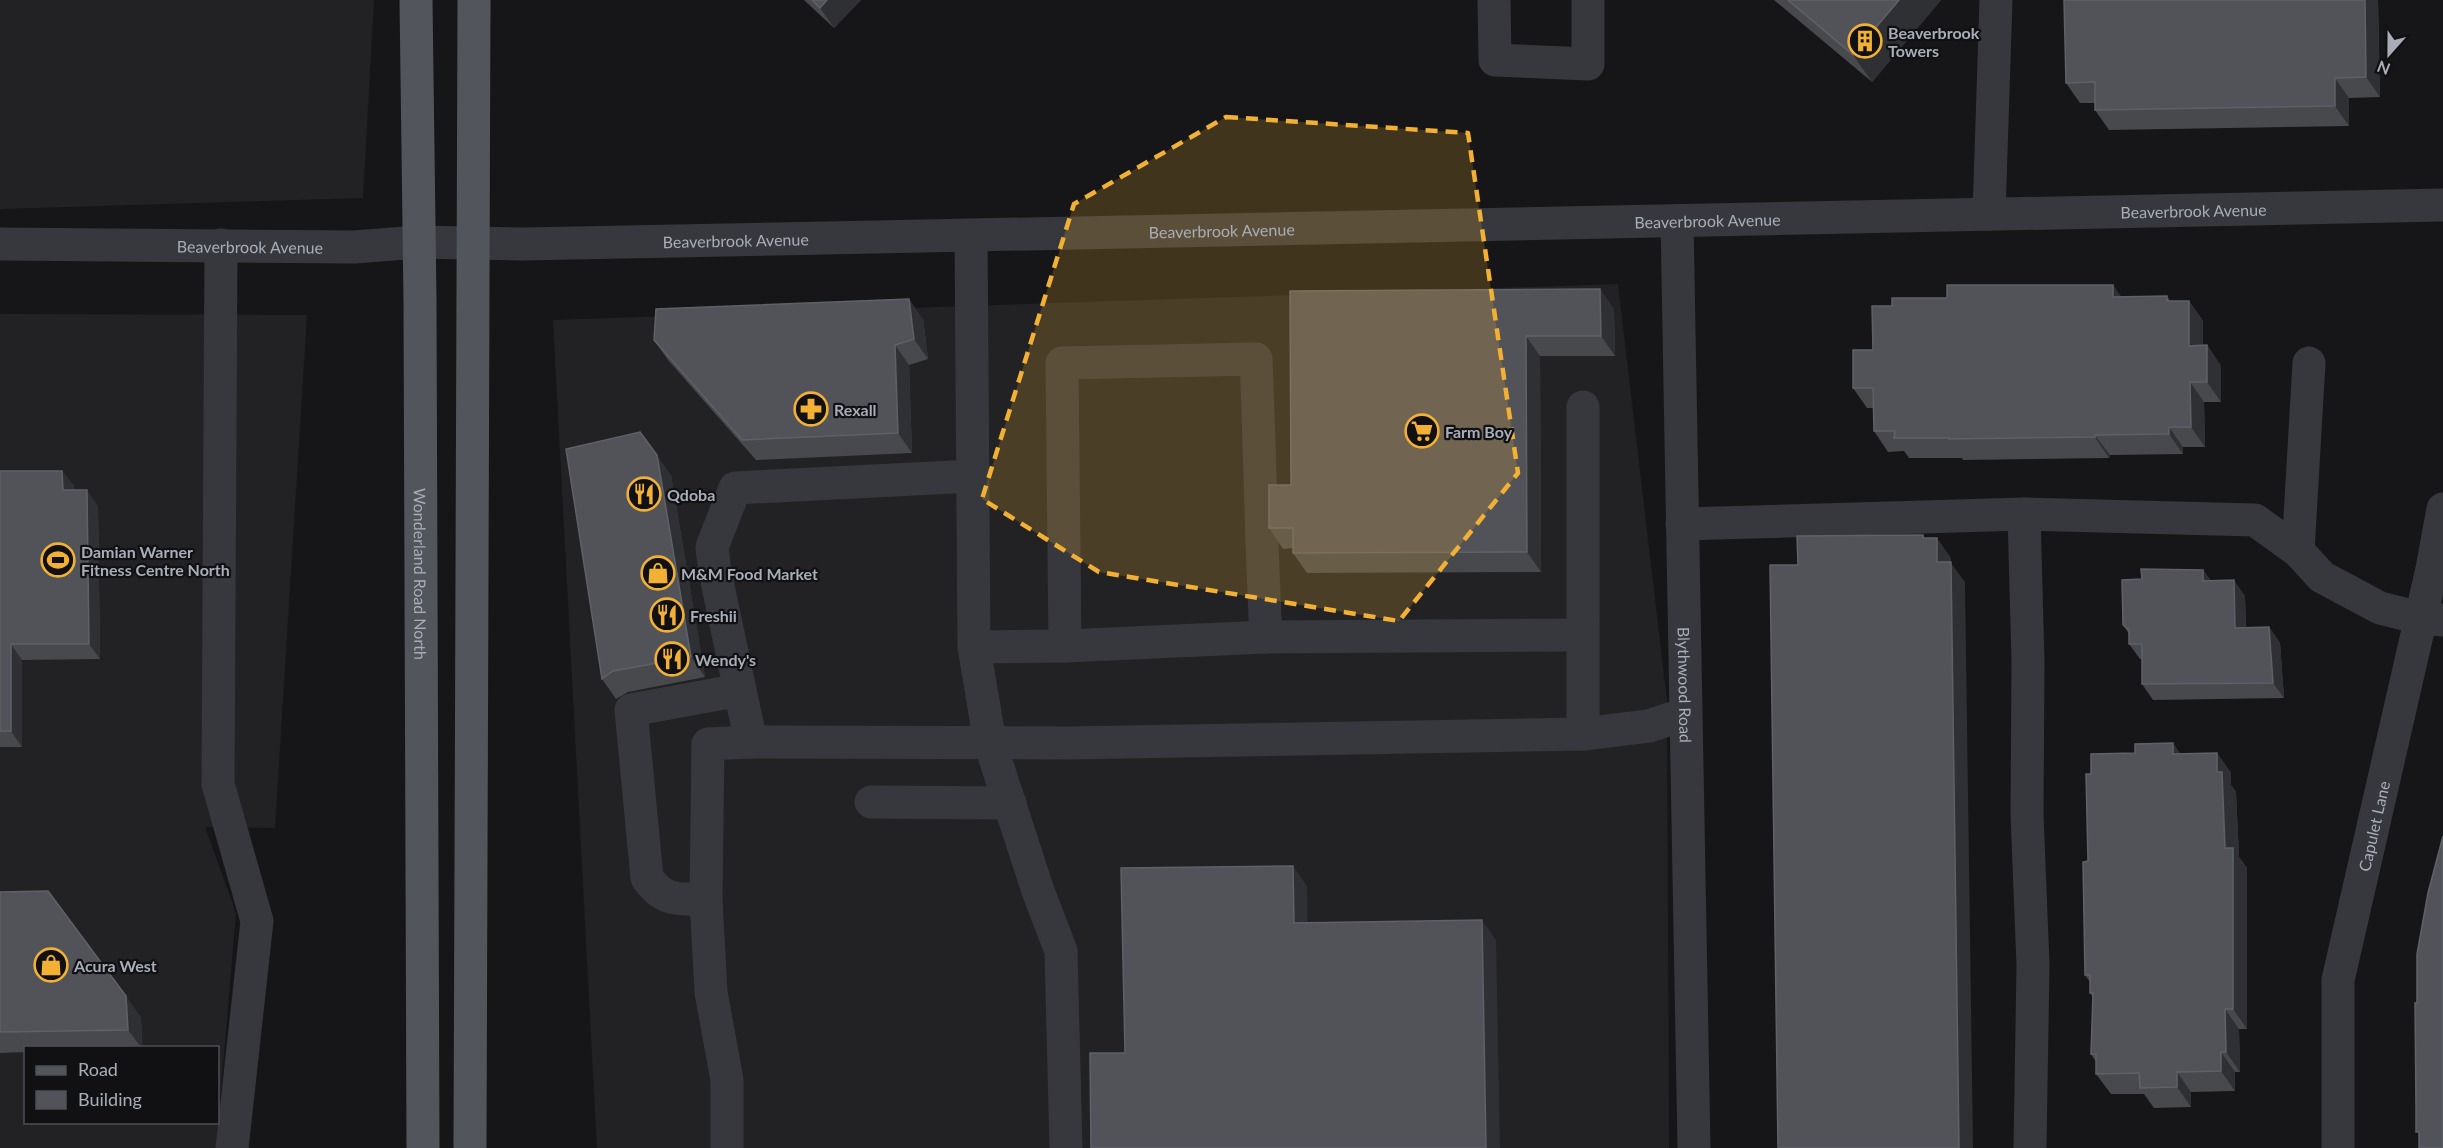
<svg xmlns="http://www.w3.org/2000/svg" width="2443" height="1148" font-family="Lato,sans-serif">
	<rect width="100%" height="100%" fill="#161618"/>
	<g fill="#222225" fill-rule="evenodd">
		<path d="M0,0H374L363,198L0,209Z"/>
		<path d="M1618,284L1667,701L1669,1148H597L553,320Z"/>
		<path d="M0,314L307,315L275,828L205,827L236,913L217,1137L224,1148H0ZM26,1048H218V1122H26Z"/>
	</g>
	<g fill="none" stroke-linecap="round" stroke-linejoin="round">
		<g stroke="#37383d" stroke-width="33">
			<path d="M1494,0L1495,60L1588,64V0"/>
			<path d="M1989,214L1996,0"/>
			<path id="s1" d="M1677,221L1694,1148"/>
			<path d="M971,235L974,647L990,743L1038,891L1061,951L1066,1148"/>
			<path id="s2" d="M0,244L354,247L418,242L523,244L827,238L2443,205"/>
			<path d="M221,245L218,784L257,921L232,1148"/>
			<path d="M1583,407V734"/>
			<path d="M1682,524L2024,514"/>
			<path d="M2298,551L2309,363"/>
			<path d="M1065,646L1062,363L1256,359C1260,452 1261,544 1266,637"/>
			<path d="M974,647L1065,646L1266,637L1582,635"/>
			<path d="M751,742L715,572L712,547L735,488L973,476"/>
			<path d="M871,802L1010,803"/>
			<path d="M706,900C678,898 665,903 647,878L631,710L740,690"/>
			<path d="M727,1148V1080L711,992L706,900L708,744L751,742L1066,743L1583,734L1649,726L1685,714"/>
			<path d="M2030,1148L2033,965L2027,814L2028,662L2024,514L2255,520L2298,551L2322,577L2380,608L2420,618L2443,620"/>
			<path id="s3" d="M2338,1148V980L2432,569L2443,509"/>
		</g>
		<g stroke="#53555c" stroke-width="33">
			<path id="s4" d="M416,0L420,301L423,1148"/>
			<path d="M470,1148L474,0"/>
		</g>
	</g>
	<g fill="#47494d">
		<path d="M804,0H861L834,28Z"/>
		<path d="M1774,0H1941L1872,82Z"/>
		<path d="M2378,0L2380,97L2349,98V126L2109,130L2095,110V103H2080L2066,83Z"/>
		<path d="M2113,285L2121,297L2167,296L2170,301H2189L2203,321V346L2207,345L2221,366V402H2204L2205,447H2183V454L2110,455L2109,458L1963,460L1962,458H1909L1904,451L1888,452L1874,431V408H1867L1853,388L1873,350L1892,306L1947,298Z"/>
		<path d="M1600,289L1614,310L1615,356H1540L1541,572L1307,573L1293,553V548L1283,549L1269,528L1291,485Z"/>
		<path d="M923,319L928,359L909,365L912,453L756,460L668,360L654,340Z"/>
		<path d="M0,471H62L74,486V490L98,506L100,659L22,660V747H0Z"/>
		<path d="M671,475L705,677L628,692L616,699L602,679Z"/>
		<path d="M2203,570L2211,581L2245,596L2246,628L2269,627L2280,643L2284,698L2153,700L2142,684V659H2140L2129,644V634L2123,625L2142,579Z"/>
		<path d="M2173,743L2180,754L2217,753L2231,773V785L2236,792L2239,857L2247,868V1029H2239L2240,1072H2235V1091L2191,1092V1107L2154,1108L2144,1094H2111L2096,1074V1062L2091,1054L2093,997L2090,993V982L2085,975L2091,774L2135,753Z"/>
		<path d="M0,892L141,1017L142,1047H26V1052L0,1053Z"/>
	</g>
	<g fill="#2f3033">
		<path d="M827,0H861L834,28L820,8Z"/>
		<path d="M1899,0H1941L1872,82L1853,55Z"/>
		<path d="M2365,0H2378L2380,97L2366,77Z"/>
		<path d="M2335,78L2349,98V126L2335,106Z"/>
		<path d="M2113,285L2127,305L2113,297Z"/>
		<path d="M1600,289L1614,310L1615,356L1601,336Z"/>
		<path d="M909,299L923,319L928,359L914,339Z"/>
		<path d="M2189,301L2203,321V366L2189,346Z"/>
		<path d="M1526,336L1540,356L1541,572L1527,552Z"/>
		<path d="M895,345L909,365L912,453L898,433Z"/>
		<path d="M2207,345L2221,366V402L2207,382Z"/>
		<path d="M2190,382L2204,402L2205,447L2191,427Z"/>
		<path d="M2169,427L2183,447V454L2169,434Z"/>
		<path d="M2095,435L2110,455L2109,458L2095,437Z"/>
		<path d="M657,455L671,475L705,677L691,657Z"/>
		<path d="M62,471L74,486V506L63,490Z"/>
		<path d="M87,490L98,506L100,659L89,644Z"/>
		<path d="M1923,535L1937,554V538L1951,558V563L1965,582L1973,1148H1959L1937,562L1923,538Z"/>
		<path d="M2203,570L2214,586L2203,581Z"/>
		<path d="M2234,580L2245,596L2246,644L2235,628Z"/>
		<path d="M2269,627L2280,643L2284,698L2273,683Z"/>
		<path d="M11,644L22,660V747L11,731Z"/>
		<path d="M2173,743L2187,764L2173,754Z"/>
		<path d="M2217,753L2231,773V785L2236,792L2239,857L2247,868V1029L2233,1009L2225,848L2217,772Z"/>
		<path d="M1293,866L1307,886L1308,943L1294,923Z"/>
		<path d="M1482,920L1496,940L1500,1148H1486Z"/>
		<path d="M126,996L141,1017L142,1047H141L128,1030Z"/>
		<path d="M2225,1009L2239,1029L2240,1072L2226,1052Z"/>
		<path d="M2221,1052L2235,1072V1091L2221,1071Z"/>
		<path d="M2177,1072L2191,1092V1107L2177,1087Z"/>
	</g>
	<g fill="#525359" stroke="#5f6168" stroke-width="1.5">
		<path d="M812,0H827L820,8Z"/>
		<path d="M1788,0H1899L1853,55Z"/>
		<path d="M2064,0H2365L2366,77L2335,78V106L2095,110V82L2066,83Z"/>
		<path d="M1947,285H2113V297L2167,296V301H2189V346L2207,345V382H2190L2191,427H2169V434L2095,435V437L1949,439V438H1894L1895,431H1874L1873,388H1853V350H1873L1872,306H1892V298H1947Z"/>
		<path d="M1600,289L1601,336H1526L1527,552L1293,553V528H1269V485H1291L1290,291Z"/>
		<path d="M909,299L914,339L895,345L898,433L742,440L654,340L656,309Z"/>
		<path d="M640,432L657,455L691,657L613,671L602,679L566,449Z"/>
		<path d="M0,471H62L63,490H87L89,644H11V731H0Z"/>
		<path d="M1923,535V538H1937V562H1951L1959,1148H1778L1770,565H1798L1797,536Z"/>
		<path d="M2141,569L2203,570V581L2234,580L2235,628L2269,627L2273,683L2142,684V644H2129V630L2123,625L2122,580L2142,579Z"/>
		<path d="M2173,743V754L2217,753V772H2222L2225,848H2233V1009H2225L2226,1052H2221V1071L2177,1072V1087L2140,1088L2139,1073L2096,1074V1054H2091L2093,993H2090V975H2085L2083,862L2088,861L2086,774H2091V754L2135,753V744Z"/>
		<path d="M2443,836V1148H2419V1132H2416V1108L2415,1003H2417V954L2428,893Z"/>
		<path d="M1293,866L1294,923L1482,920L1486,1148H1091L1090,1053H1125L1121,868Z"/>
		<path d="M48,891L126,996L128,1030L0,1032V892Z"/>
	</g>
	<path fill="#f2b134" fill-opacity="0.2" stroke="#f2b134" stroke-width="4.5" stroke-dasharray="12 8" stroke-linejoin="round" d="M1226,117L1468,133L1518,473L1399,621L1099,572L982,499L1074,204Z"/>
	<defs>
		<symbol id="building-ring" viewBox="-11 -11 22 22"><circle r="9.5" fill="#111113" stroke="#f2b134" stroke-width="1.5"/><path d="M-4-6H4V6H1V3H-1V6H-4ZM-2.5-4.3h1.7v1.8h-1.7ZM.8-4.3h1.7v1.8H.8ZM-2.5-1h1.7V.8h-1.7ZM.8-1h1.7V.8H.8Z" fill="#f2b134"/></symbol>
		<symbol id="pharmacy-ring" viewBox="-11 -11 22 22"><circle r="9.5" fill="#111113" stroke="#f2b134" stroke-width="1.5"/><path d="M-2-6h4v4h4v4h-4v4h-4v-4h-4v-4h4Z" fill="#f2b134"/></symbol>
		<symbol id="supermarket-ring" viewBox="-11 -11 22 22"><circle r="9.5" fill="#111113" stroke="#f2b134" stroke-width="1.5"/><path d="M-6-5.5h2.5l.6 2H6L4.5 2H-2.5L-4.4-4H-6ZM-1.5 3.2a1.3 1.3 0 1 0 .1 0ZM3 3.2a1.3 1.3 0 1 0 .1 0Z" fill="#f2b134"/></symbol>
		<symbol id="restaurant-ring" viewBox="-11 -11 22 22"><circle r="9.5" fill="#111113" stroke="#f2b134" stroke-width="1.5"/><path d="M-5-6h1v4h1v-4h1v4h1v-4h1v5L-1.5 .5V6h-2V.5L-5-1ZM5-6V6H3V1.5H1.5Q1.5-4 5-6Z" fill="#f2b134"/></symbol>
		<symbol id="stadium-ring" viewBox="-11 -11 22 22"><circle r="9.5" fill="#111113" stroke="#f2b134" stroke-width="1.5"/><path d="M0-5a6.5 5 0 1 0 0 10a6.5 5 0 1 0 0-10ZM-3.5-1.8h7v3.6h-7Z" fill="#f2b134"/></symbol>
		<symbol id="shop-ring" viewBox="-11 -11 22 22"><circle r="9.5" fill="#111113" stroke="#f2b134" stroke-width="1.5"/><path d="M-5-2.5h2.3a2.7 3.5 0 0 1 5.4 0H5L5.5 6h-11ZM-1.5-2.5h3a1.5 2.3 0 0 0-3 0Z" fill="#f2b134"/></symbol>
	</defs>
	<g fill-rule="evenodd">
		<use href="#building-ring" x="1846" y="22" width="38" height="38"/>
		<use href="#pharmacy-ring" x="792" y="390" width="38" height="38"/>
		<use href="#supermarket-ring" x="1403" y="412" width="38" height="38"/>
		<use href="#restaurant-ring" x="625" y="475" width="38" height="38"/>
		<use href="#stadium-ring" x="39" y="541" width="38" height="38"/>
		<use href="#shop-ring" x="639" y="554" width="38" height="38"/>
		<use href="#restaurant-ring" x="648" y="596" width="38" height="38"/>
		<use href="#restaurant-ring" x="653" y="640" width="38" height="38"/>
		<use href="#shop-ring" x="32" y="946" width="38" height="38"/>
	</g>
	<g text-anchor="middle" dominant-baseline="central" stroke-width="4.5" stroke-linejoin="round" paint-order="stroke">
		<g font-size="16" font-weight="bold" fill="#a8adb8" stroke="#111113" text-anchor="start">
			<text x="1888" y="32">Beaverbrook<tspan x="1888" dy="18">Towers</tspan></text>
			<text x="834" y="409">Rexall</text>
			<text x="1445" y="431">Farm Boy</text>
			<text x="667" y="494">Qdoba</text>
			<text x="81" y="551">Damian Warner<tspan x="81" dy="18">Fitness Centre North</tspan></text>
			<text x="681" y="573">M&amp;M Food Market</text>
			<text x="690" y="615">Freshii</text>
			<text x="695" y="659">Wendy's</text>
			<text x="74" y="965">Acura West</text>
		</g>
		<g font-size="16" fill="#a8adb8" stroke="#111113">
			<text stroke="none"><textPath href="#s2" startOffset="2194">Beaverbrook Avenue</textPath></text>
			<text stroke="none"><textPath href="#s2" startOffset="1708">Beaverbrook Avenue</textPath></text>
			<text stroke="none"><textPath href="#s2" startOffset="1222">Beaverbrook Avenue</textPath></text>
			<text stroke="none"><textPath href="#s2" startOffset="736">Beaverbrook Avenue</textPath></text>
			<text stroke="none"><textPath href="#s2" startOffset="250">Beaverbrook Avenue</textPath></text>
			<text stroke="none"><textPath href="#s4" startOffset="574">Wonderland Road North</textPath></text>
			<text stroke="none"><textPath href="#s1" startOffset="464">Blythwood Road</textPath></text>
			<text stroke="none"><textPath href="#s3" startOffset="326">Capulet Lane</textPath></text>
		</g>
	</g>
	<rect x="24" y="1046" width="195" height="78" fill="#111113" stroke="#4d4f55" stroke-width="1.5"/>
	<rect x="36" y="1066" width="30" height="9" fill="#53555c" stroke="#4d4f55" stroke-width="1.5"/>
	<text x="78" y="1076" font-size="18" fill="#a8adb8">Road</text>
	<rect x="36" y="1091" width="30" height="18" fill="#525359" stroke="#4d4f55" stroke-width="1.5"/>
	<text x="78" y="1106" font-size="18" fill="#a8adb8">Building</text>
	<g transform="translate(2389 54) rotate(201)" stroke="#111113" stroke-width="4.5" paint-order="stroke">
	<path d="M0-4.5L10 22L0 15L-10 22Z" fill="#a8adb8"/>
	<text y="-9" font-size="16" font-weight="bold" text-anchor="middle" fill="#a8adb8">N</text>
	</g>
</svg>
